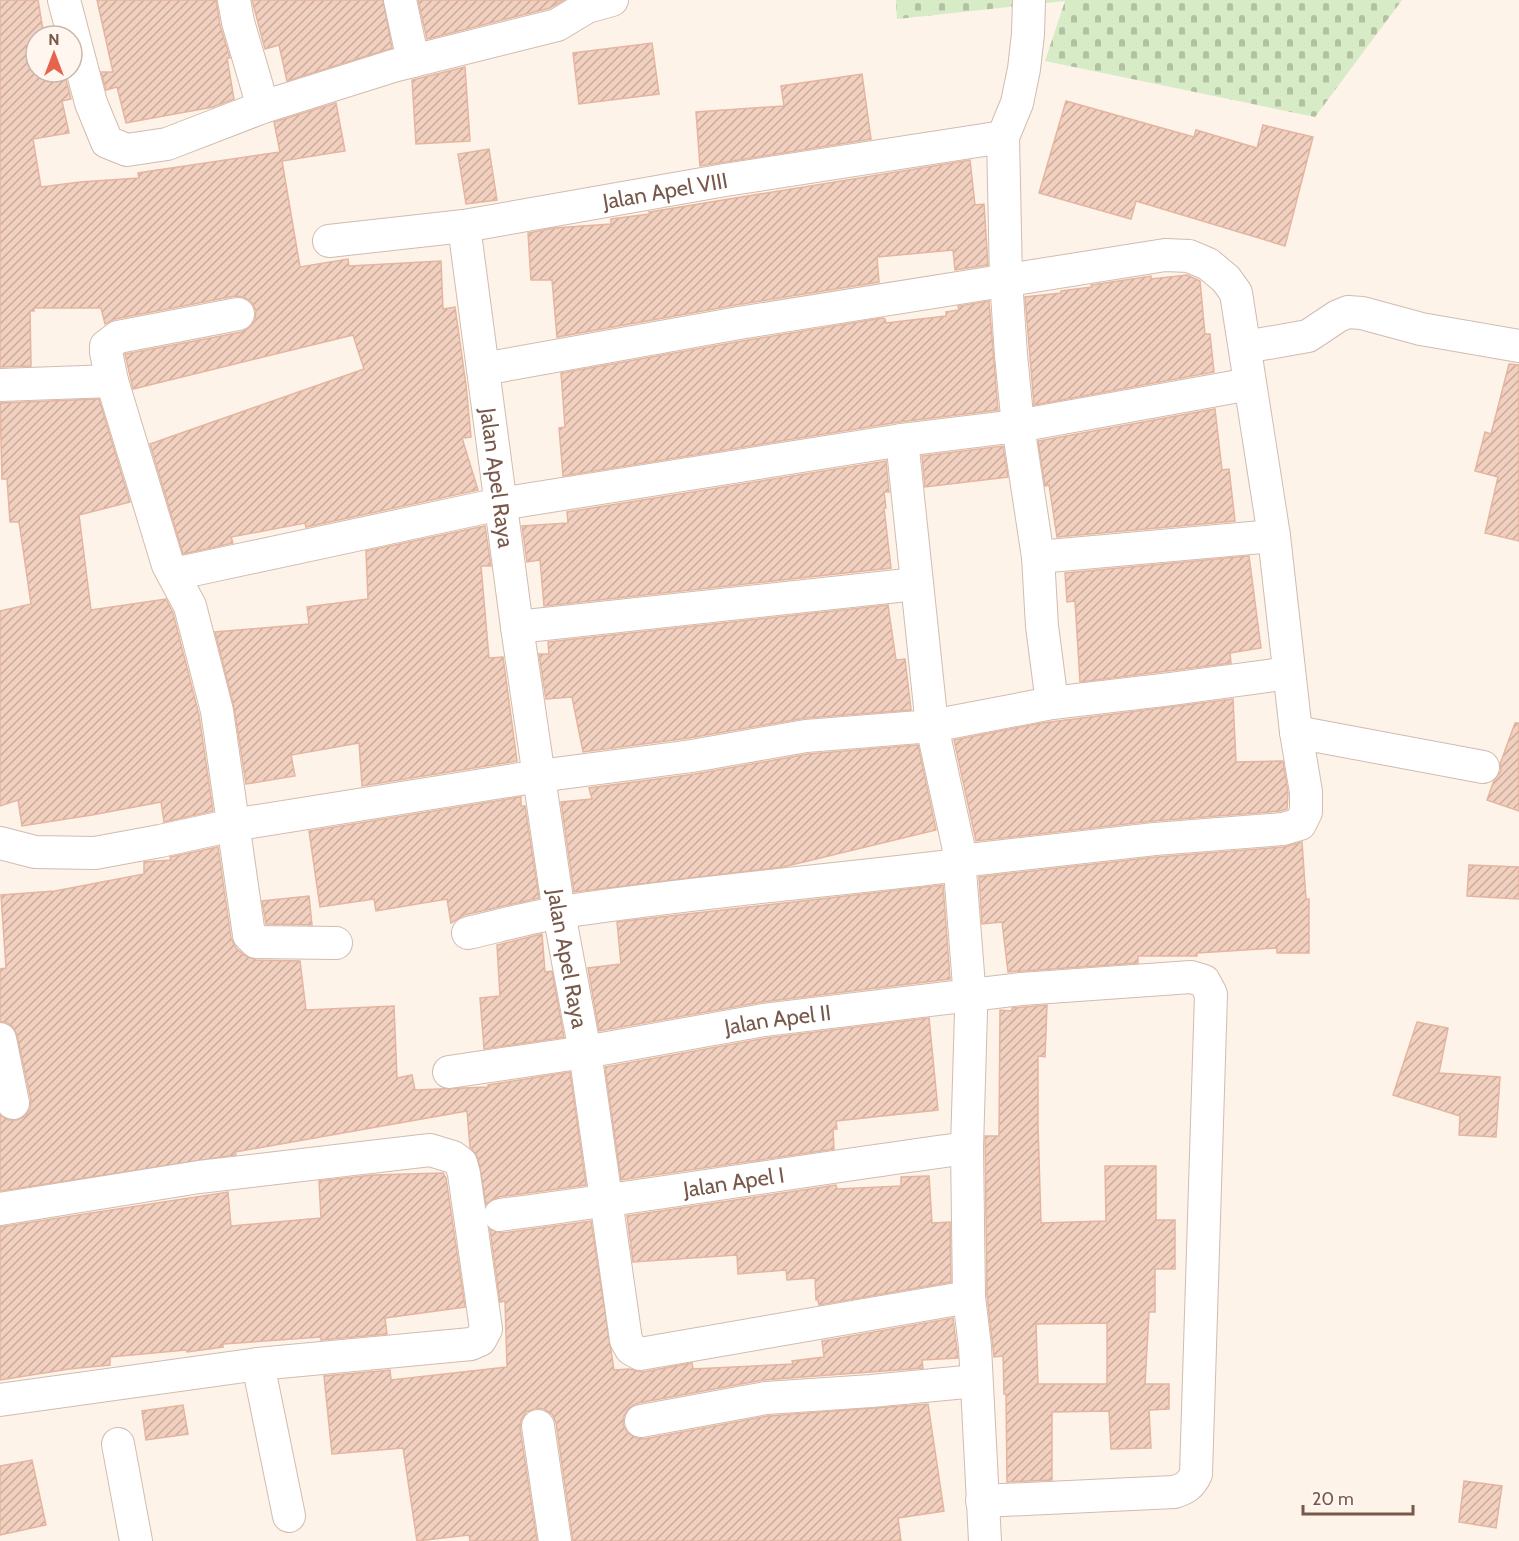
<svg xmlns="http://www.w3.org/2000/svg" width="1519" height="1541" font-family="Cabin,sans-serif">
	<defs>
		<pattern id="cemetery-stones" width="16" height="16" patternUnits="userSpaceOnUse" patternTransform="scale(1.5)"><rect width="16" height="16" fill="#d7ebc6"/><path d="M2 7V4a2 2 0 0 1 4 0v3zM10 15v-3a2 2 0 0 1 4 0v3z" fill="#b3c1a3"/></pattern>
		<pattern id="building-hatch" width="6" height="6" patternUnits="userSpaceOnUse" patternTransform="scale(1.5)"><rect width="6" height="6" fill="#f2d0bf"/><path d="M-1 1l2-2M0 6l6-6M5 7l2-2" fill="none" stroke="#c9ac9d"/></pattern>
	</defs>
	<rect width="100%" height="100%" fill="#fdf3e8"/>
	<path fill="url(#cemetery-stones)" d="M896,0H1402L1315,117L1045,61L1065,1L897,19Z"/>
	<g fill="url(#building-hatch)" stroke="#e5b5a0" stroke-width="1.5" fill-rule="evenodd">
		<path d="M0,0H38L44,36H36V72H64L71,99L62,101L69,133L33,139L41,187L80,182L139,178L138,173L280,152L274,122L336,103L345,151L282,161L300,267L348,259L349,266L441,261L443,309L455,307L466,385L471,437L462,438L478,490L306,527L305,523L231,537L233,543L183,554L150,444L364,369L353,335L133,389L125,354L242,332L250,327L255,320L256,311L252,303L244,297L235,296L115,319L105,324L101,308H34V311H30L31,366L0,367Z"/>
		<path d="M97,0H216L220,25L230,58H227L234,99L213,107L126,123L117,87L106,90L101,72H113Z"/>
		<path d="M252,0H383L392,48L287,81L279,45L265,49Z"/>
		<path d="M418,0H564L550,8L427,39Z"/>
		<path d="M652,43L659,94L579,104L573,53Z"/>
		<path d="M465,67L470,141L416,144L412,80Z"/>
		<path d="M862,74L871,139L700,166L696,112L784,106L781,86Z"/>
		<path d="M1066,101L1194,137L1196,130L1257,148L1263,125L1313,137L1285,246L1136,201L1131,219L1039,193Z"/>
		<path d="M489,149L497,200L466,204L458,154Z"/>
		<path d="M970,160L975,205L984,204L988,265L955,270L953,250L877,257L879,282L736,305L557,337L552,280H531L528,233L554,228L611,224V219L650,214L649,212Z"/>
		<path d="M1187,275L1200,281L1205,334H1210L1214,372L1034,405L1025,297L1061,293V291L1092,287L1091,285L1151,276V279Z"/>
		<path d="M989,301L998,410L899,422L563,476L559,428L565,427L561,373L742,341L883,318L885,319L886,323L946,316V312L959,310L958,306Z"/>
		<path d="M1509,364L1519,365V541L1485,533L1498,477L1475,471L1485,432L1491,434Z"/>
		<path d="M99,399L130,502L79,515L91,610L166,599L173,613L199,715L213,811L164,822L161,802L92,815L22,826L18,800L0,806V611L31,604L19,522H10L7,479H2L0,403Z"/>
		<path d="M1215,409L1222,470L1229,469L1235,521L1057,537L1049,485L1045,486L1038,441Z"/>
		<path d="M1003,446L1008,477L925,487L922,456Z"/>
		<path d="M886,461L889,492H884L886,508H884L891,568L544,606L540,560L527,562L522,526L568,523L567,512Z"/>
		<path d="M485,526L491,566H481L489,658L503,657L517,761L362,786L359,743L291,755L295,776L246,784L234,707L215,632L309,624L307,607L368,599L366,551Z"/>
		<path d="M1249,556L1261,648L1230,653L1231,663L1080,682L1075,601L1067,602L1065,573Z"/>
		<path d="M888,605L896,660L905,659L911,710L805,718L689,738L583,752L572,697L546,699L539,654H549L548,642Z"/>
		<path d="M1233,699L1236,762L1283,761L1288,793L1287,809L1280,811L1153,821L976,841L954,740L1042,723Z"/>
		<path d="M1515,723H1519V811L1487,800L1494,780L1501,771L1500,764Z"/>
		<path d="M918,745L936,830L783,867L574,892L561,802L592,799L589,788L695,774L808,754Z"/>
		<path d="M521,797V806H525L539,898L464,915L451,923L447,899L376,911L374,899L320,907L309,831Z"/>
		<path d="M1302,842L1306,899H1309V953H1277V948L1197,953V956H1138V963L1008,972L1002,922L982,924L979,877L1157,857L1284,847Z"/>
		<path d="M218,847L231,938L236,948L244,955L256,960L300,961L306,1010L394,1006L397,1078L412,1075L415,1090L488,1087V1085L570,1072L586,1185L498,1197L486,1204L478,1158L470,1147L467,1111L235,1152L236,1155L0,1191V1115L8,1120H17L25,1116L30,1109L31,1100L17,1035L13,1027L6,1022H0V969L6,968L1,895L55,891L144,874V862L171,860L170,857Z"/>
		<path d="M1469,865L1519,867V899L1467,896Z"/>
		<path d="M943,885L950,979L762,1002L599,1031L588,968L621,964L617,922Z"/>
		<path d="M309,896L312,925L266,924L262,901Z"/>
		<path d="M542,934L545,972L552,971L564,1037L484,1049L480,998L500,996L497,945Z"/>
		<path d="M1047,1005L1045,1057L1038,1056V1125L1041,1223L1106,1221L1105,1166H1156V1220H1175V1269H1155V1312H1149L1145,1384H1169V1409L1149,1410L1151,1448L1111,1449L1109,1411L1052,1412V1480L1007,1482L1006,1394H1004L1003,1356L994,1357L987,1296L985,1136H999L1000,1010L1012,1011V1008ZM1107,1323V1384H1038L1036,1324Z"/>
		<path d="M929,1018L938,1110L836,1121L837,1129H833L834,1149L621,1180L605,1067L767,1038Z"/>
		<path d="M1417,1022L1448,1028L1439,1073L1500,1077L1496,1137L1459,1135L1460,1116L1393,1095Z"/>
		<path d="M443,1173L446,1178L465,1307L385,1318L387,1334L321,1340V1337L223,1344V1347L187,1352L186,1350L110,1357V1365L69,1369L0,1380V1227L228,1192L231,1226L321,1218L319,1181L373,1175Z"/>
		<path d="M929,1176L932,1223L950,1222L951,1282L819,1305L818,1300H816L815,1278L787,1280L786,1270L738,1274L737,1255L633,1262L627,1216L836,1185L837,1189L901,1186V1177Z"/>
		<path d="M591,1221L614,1370L629,1369L643,1372L692,1363L693,1369L793,1364L792,1361L824,1357L822,1341L953,1318L958,1358L922,1360L923,1368L763,1380L638,1403L629,1408L624,1416L623,1424L628,1433L636,1438L644,1439L768,1416L928,1404L944,1511L898,1518L901,1541H573L556,1423L552,1414L544,1409L536,1408L526,1412L521,1420L520,1428L537,1541H470L469,1535L417,1541L403,1448L332,1454L324,1376L390,1370L391,1380L507,1367L505,1301L500,1302L490,1229L502,1233Z"/>
		<path d="M183,1405L188,1434L146,1440L142,1411Z"/>
		<path d="M32,1460L46,1525L0,1535V1466Z"/>
		<path d="M1464,1481L1502,1486L1496,1528L1459,1522Z"/>
	</g>
	<g fill="none" stroke-linecap="round" stroke-linejoin="round">
		<defs>
			<g id="street">
				<path d="M64,0L91,103L107,142L127,150L167,144L263,107L393,66L557,25L587,7L612,0"/>
				<path d="M234,0L238,22L263,107"/>
				<path d="M400,0L413,61"/>
				<path id="s1" d="M464,226L517,627L559,913L585,1052L626,1340L631,1349L640,1354L969,1297"/>
				<path id="s2" d="M329,241L464,226L725,180L1003,137"/>
				<path d="M1245,347L1308,336L1338,316L1348,312L1362,313L1421,329L1519,346"/>
				<path d="M483,369L739,323L1165,255L1189,256L1208,264L1226,279L1236,293L1274,536L1296,732L1306,792V812L1300,824L1283,829L1155,839L960,861"/>
				<path d="M112,381L168,565L190,606L217,711L249,935L256,942L336,943"/>
				<path d="M0,385L112,381L106,352V346L118,337L238,314"/>
				<path d="M1038,557L1274,536"/>
				<path d="M174,574L500,504L902,440L1018,426L1250,384"/>
				<path d="M517,627L916,584"/>
				<path d="M1052,703L1171,689L1289,673"/>
				<path d="M1296,732L1483,767"/>
				<path d="M0,843L35,852L95,853L160,841L233,825L539,776L692,756L806,736L932,726L902,440"/>
				<path d="M468,933C499,926 530,917 562,912C694,892 827,881 960,865"/>
				<path d="M0,1039L13,1103"/>
				<path id="s3" d="M449,1072L585,1052L764,1020L1021,989L1191,977L1204,981L1211,994L1196,1474C1191,1485 1185,1489 1174,1492L982,1501"/>
				<path d="M0,1209L199,1177L430,1150L453,1157L461,1163L464,1174L486,1329L480,1340L471,1344L258,1364L0,1400"/>
				<path id="s4" d="M500,1215C656,1195 811,1169 967,1148"/>
				<path d="M258,1364L289,1516"/>
				<path d="M641,1421L766,1398L871,1391L976,1381"/>
				<path d="M538,1426L555,1541"/>
				<path d="M118,1444L136,1541"/>
				<path d="M985,1541L975,1347L969,1297L967,1148L971,1012L958,845L932,726L1052,703L1042,626L1038,557L1018,426L1011,355L1006,279L1003,137L1017,103L1024,69L1028,34L1029,0"/>
			</g>
		</defs>
		<use href="#street" stroke="#d1bcb0" stroke-width="34"/>
		<use href="#street" stroke="#fff" stroke-width="32"/>
	</g>
	<g text-anchor="middle" dominant-baseline="central" stroke-width="6" stroke-linejoin="round" paint-order="stroke">
		<g font-size="22" fill="#77584b" stroke="#fff7ef">
			<text stroke="none"><textPath href="#s2" startOffset="340">Jalan Apel VIII</textPath></text>
			<text stroke="none"><textPath href="#s1" startOffset="254">Jalan Apel Raya</textPath></text>
			<text stroke="none"><textPath href="#s1" startOffset="740">Jalan Apel Raya</textPath></text>
			<text stroke="none"><textPath href="#s3" startOffset="333">Jalan Apel II</textPath></text>
			<text stroke="none"><textPath href="#s4" startOffset="236">Jalan Apel I</textPath></text>
		</g>
	</g>
	<g transform="translate(54 54)"><circle r="28" fill="#fff7ef" stroke="#c9b7ad" stroke-width="1.5"/>
	<path d="M0-4.5L10 22L0 15L-10 22Z" fill="#e6644d"/>
	<text y="-9" font-size="16" font-weight="bold" text-anchor="middle" fill="#77584b">N</text>
	</g>
	<path d="M1303 1505v9h110v-9" fill="none" stroke="#77584b" stroke-width="3"/>
	<text x="1312" y="1505" font-size="18" fill="#77584b" stroke="#fff7ef" stroke-width="4.5" paint-order="stroke">20 m</text>
</svg>
